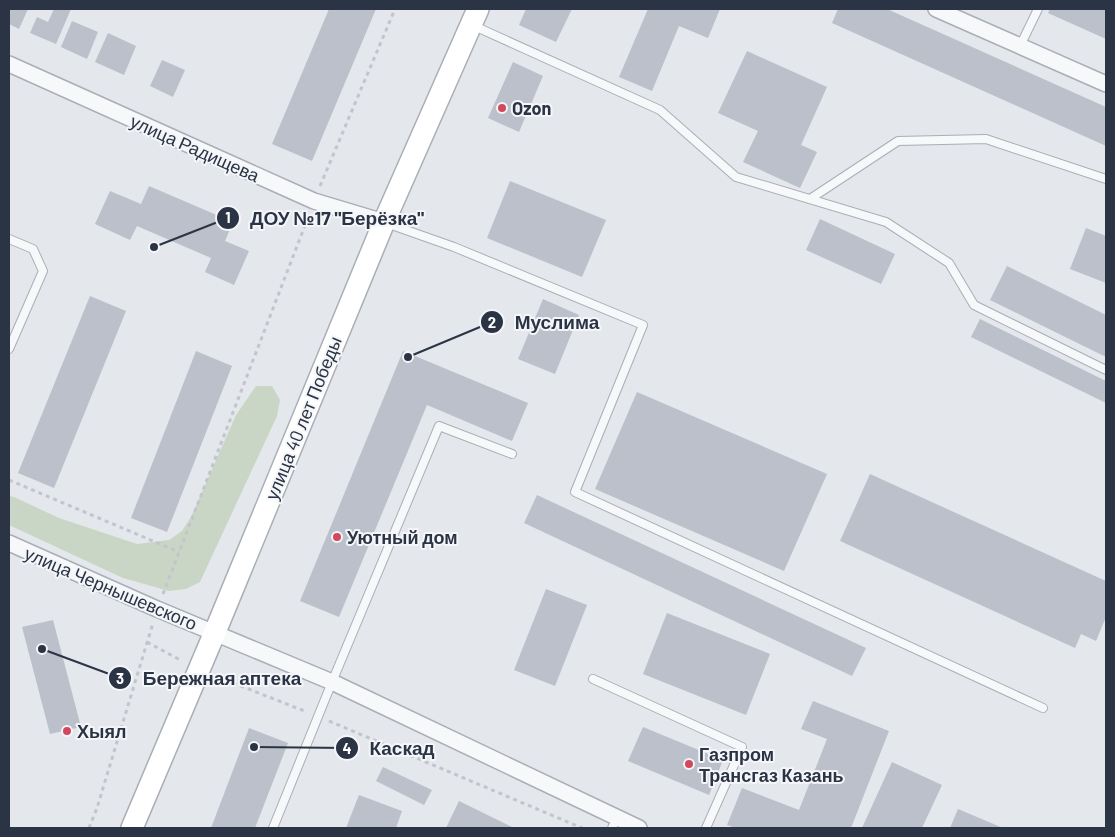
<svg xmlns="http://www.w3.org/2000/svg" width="1115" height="837" font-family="Barlow,sans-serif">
	<rect width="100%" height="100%" fill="#e4e7ec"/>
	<path fill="#c9d6c5" d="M256,386H272L280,400L277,416L200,582L186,589L169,591L123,578L9,525V496L14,497L59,518L137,544L169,540L182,531L191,517L236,415Z"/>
	<g fill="#bbc0ca">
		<path d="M9,9H28L19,29L9,24Z"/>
		<path d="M54,9H71L56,44L30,33L37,17L48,22Z"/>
		<path d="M329,9H376L312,161L272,144Z"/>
		<path d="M526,9H572L556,42L519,25Z"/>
		<path d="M648,9H720L708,38L679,26L652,91L619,77Z"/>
		<path d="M838,9H887L1106,107V146L832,23Z"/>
		<path d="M1050,9H1106V39L1048,13Z"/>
		<path d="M72,21L98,32L87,59L61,47Z"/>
		<path d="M108,33L136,46L124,75L95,62Z"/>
		<path d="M747,51L827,87L801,145L817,152L800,188L743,162L758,131L718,113Z"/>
		<path d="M162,60L185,70L173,97L150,86Z"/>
		<path d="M513,62L543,76L519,132L488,118Z"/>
		<path d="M510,181L606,220L582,277L487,238Z"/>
		<path d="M149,186L233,222L225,241L249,251L234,285L205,272L211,258L137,226L130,240L95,224L110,191L141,204Z"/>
		<path d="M820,219L895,254L881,284L806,250Z"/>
		<path d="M1086,228L1106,236V283L1070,269Z"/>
		<path d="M1007,266L1106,315V357L990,300Z"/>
		<path d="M90,296L126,311L54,488L18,473Z"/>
		<path d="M543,299L579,315L555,374L518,359Z"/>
		<path d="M980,319L1106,381V403L971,337Z"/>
		<path d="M196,351L232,366L167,532L131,518Z"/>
		<path d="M403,351L528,403L512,441L427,405L339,617L300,601Z"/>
		<path d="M637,392L827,474L784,571L595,489Z"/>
		<path d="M870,474L1106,581V617L1096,641L1081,634L1075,648L840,541Z"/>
		<path d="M537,495L866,648L852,676L524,523Z"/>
		<path d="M546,589L587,605L555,686L514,670Z"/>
		<path d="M667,613L770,654L746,715L643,674Z"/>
		<path d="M53,620L81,727L50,734L22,627Z"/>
		<path d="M813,701L889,731L851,828H736L727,825L742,788L799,810L827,739L801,729Z"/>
		<path d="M643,727L723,760L709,795L628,761Z"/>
		<path d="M249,728L288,743L255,828H211Z"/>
		<path d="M892,762L942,785L922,828H862Z"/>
		<path d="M383,767L432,790L424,805L376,781Z"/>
		<path d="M359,795L402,811L396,828H346Z"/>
		<path d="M459,801L514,828H446Z"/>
		<path d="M958,809L1003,828H950Z"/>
	</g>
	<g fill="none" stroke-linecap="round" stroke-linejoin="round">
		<defs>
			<g id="lane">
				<path d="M472,25L660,110L736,177L886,222L949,263L974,305L1106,370"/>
				<path d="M1020,46L1038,9"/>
				<path d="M810,199L898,141L986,139L1106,179"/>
				<path d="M386,223L454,247L643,325L575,492L1043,708"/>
				<path d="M9,239L33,249L43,271L9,349"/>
				<path d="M593,679L742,747L706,828"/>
				<path d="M273,828L332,682L439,426L512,454"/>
				<path d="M612,828L617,818"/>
			</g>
			<g id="street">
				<path d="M936,9L1106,84"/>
				<path d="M9,64L314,201L384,222"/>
				<path d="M9,543L157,609L332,682L639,828"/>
			</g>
			<path id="secondary" d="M132,828L215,632L384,222L478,9"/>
		</defs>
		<use href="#lane" stroke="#a9aeb7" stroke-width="10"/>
		<use href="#street" stroke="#a9aeb7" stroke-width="18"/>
		<use href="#secondary" stroke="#a9aeb7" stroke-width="24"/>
		<g stroke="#c2c5cb" stroke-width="3" stroke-dasharray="4 4" stroke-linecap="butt">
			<path d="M320,186L395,9"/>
			<path d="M9,480L179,552"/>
			<path d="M163,594L309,215"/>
			<path d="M147,642L182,661"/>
			<path d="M218,677L307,712"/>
			<path d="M329,721L582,828"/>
			<path d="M89,828L97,808L153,623"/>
		</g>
		<use href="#lane" stroke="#f7f8fa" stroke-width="8"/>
		<use href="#street" stroke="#f7f8fa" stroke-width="15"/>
		<use href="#secondary" stroke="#fff" stroke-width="21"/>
	</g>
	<g fill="#d1495b" stroke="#f4f6f9" stroke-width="2">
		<circle cx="502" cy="108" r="5"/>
		<circle cx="337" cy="537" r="5"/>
		<circle cx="67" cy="731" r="5"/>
		<circle cx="689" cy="764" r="5"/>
	</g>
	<g text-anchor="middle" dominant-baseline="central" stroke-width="4" stroke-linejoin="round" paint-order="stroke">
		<g font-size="18" font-weight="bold" fill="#2b3445" stroke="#f4f6f9" text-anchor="start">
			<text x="512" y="108">Ozon</text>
			<text x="347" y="537">Уютный дом</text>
			<text x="77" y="731">Хыял</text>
			<text x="699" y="754">Газпром<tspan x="699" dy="21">Трансгаз Казань</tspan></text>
		</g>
		<g font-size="18" fill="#2b3445" stroke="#f4f6f9">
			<text transform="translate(195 148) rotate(24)">улица Радищева</text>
			<text transform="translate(303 418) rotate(-68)">улица 40 лет Победы</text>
			<text transform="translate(111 588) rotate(23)">улица Чернышевского</text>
		</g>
	</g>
	<path fill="none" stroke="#2b3445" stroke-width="2" d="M154 247L228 218M408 357L492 322M42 649L120 678M254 747L347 748"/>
	<g fill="#2b3445" stroke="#f4f6f9" stroke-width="2">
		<circle cx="154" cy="247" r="5"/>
		<circle cx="408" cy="357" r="5"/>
		<circle cx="42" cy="649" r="5"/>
		<circle cx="254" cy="747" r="5"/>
		<circle cx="228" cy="218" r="12"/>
		<circle cx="492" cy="322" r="12"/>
		<circle cx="120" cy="678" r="12"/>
		<circle cx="347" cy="748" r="12"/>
	</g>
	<g font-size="15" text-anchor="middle" font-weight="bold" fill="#fff">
		<text x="228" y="223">1</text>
		<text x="492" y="328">2</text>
		<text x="120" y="684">3</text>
		<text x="347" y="754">4</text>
	</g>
	<g font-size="19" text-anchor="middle" font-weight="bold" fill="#2b3445" stroke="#f4f6f9" stroke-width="4" stroke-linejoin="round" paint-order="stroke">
		<text x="337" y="225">ДОУ №17 "Берёзка"</text>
		<text x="557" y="329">Муслима</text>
		<text x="222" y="685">Бережная аптека</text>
		<text x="402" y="755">Каскад</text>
	</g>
	<rect width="1115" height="837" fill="none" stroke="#2b3445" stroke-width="20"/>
</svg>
